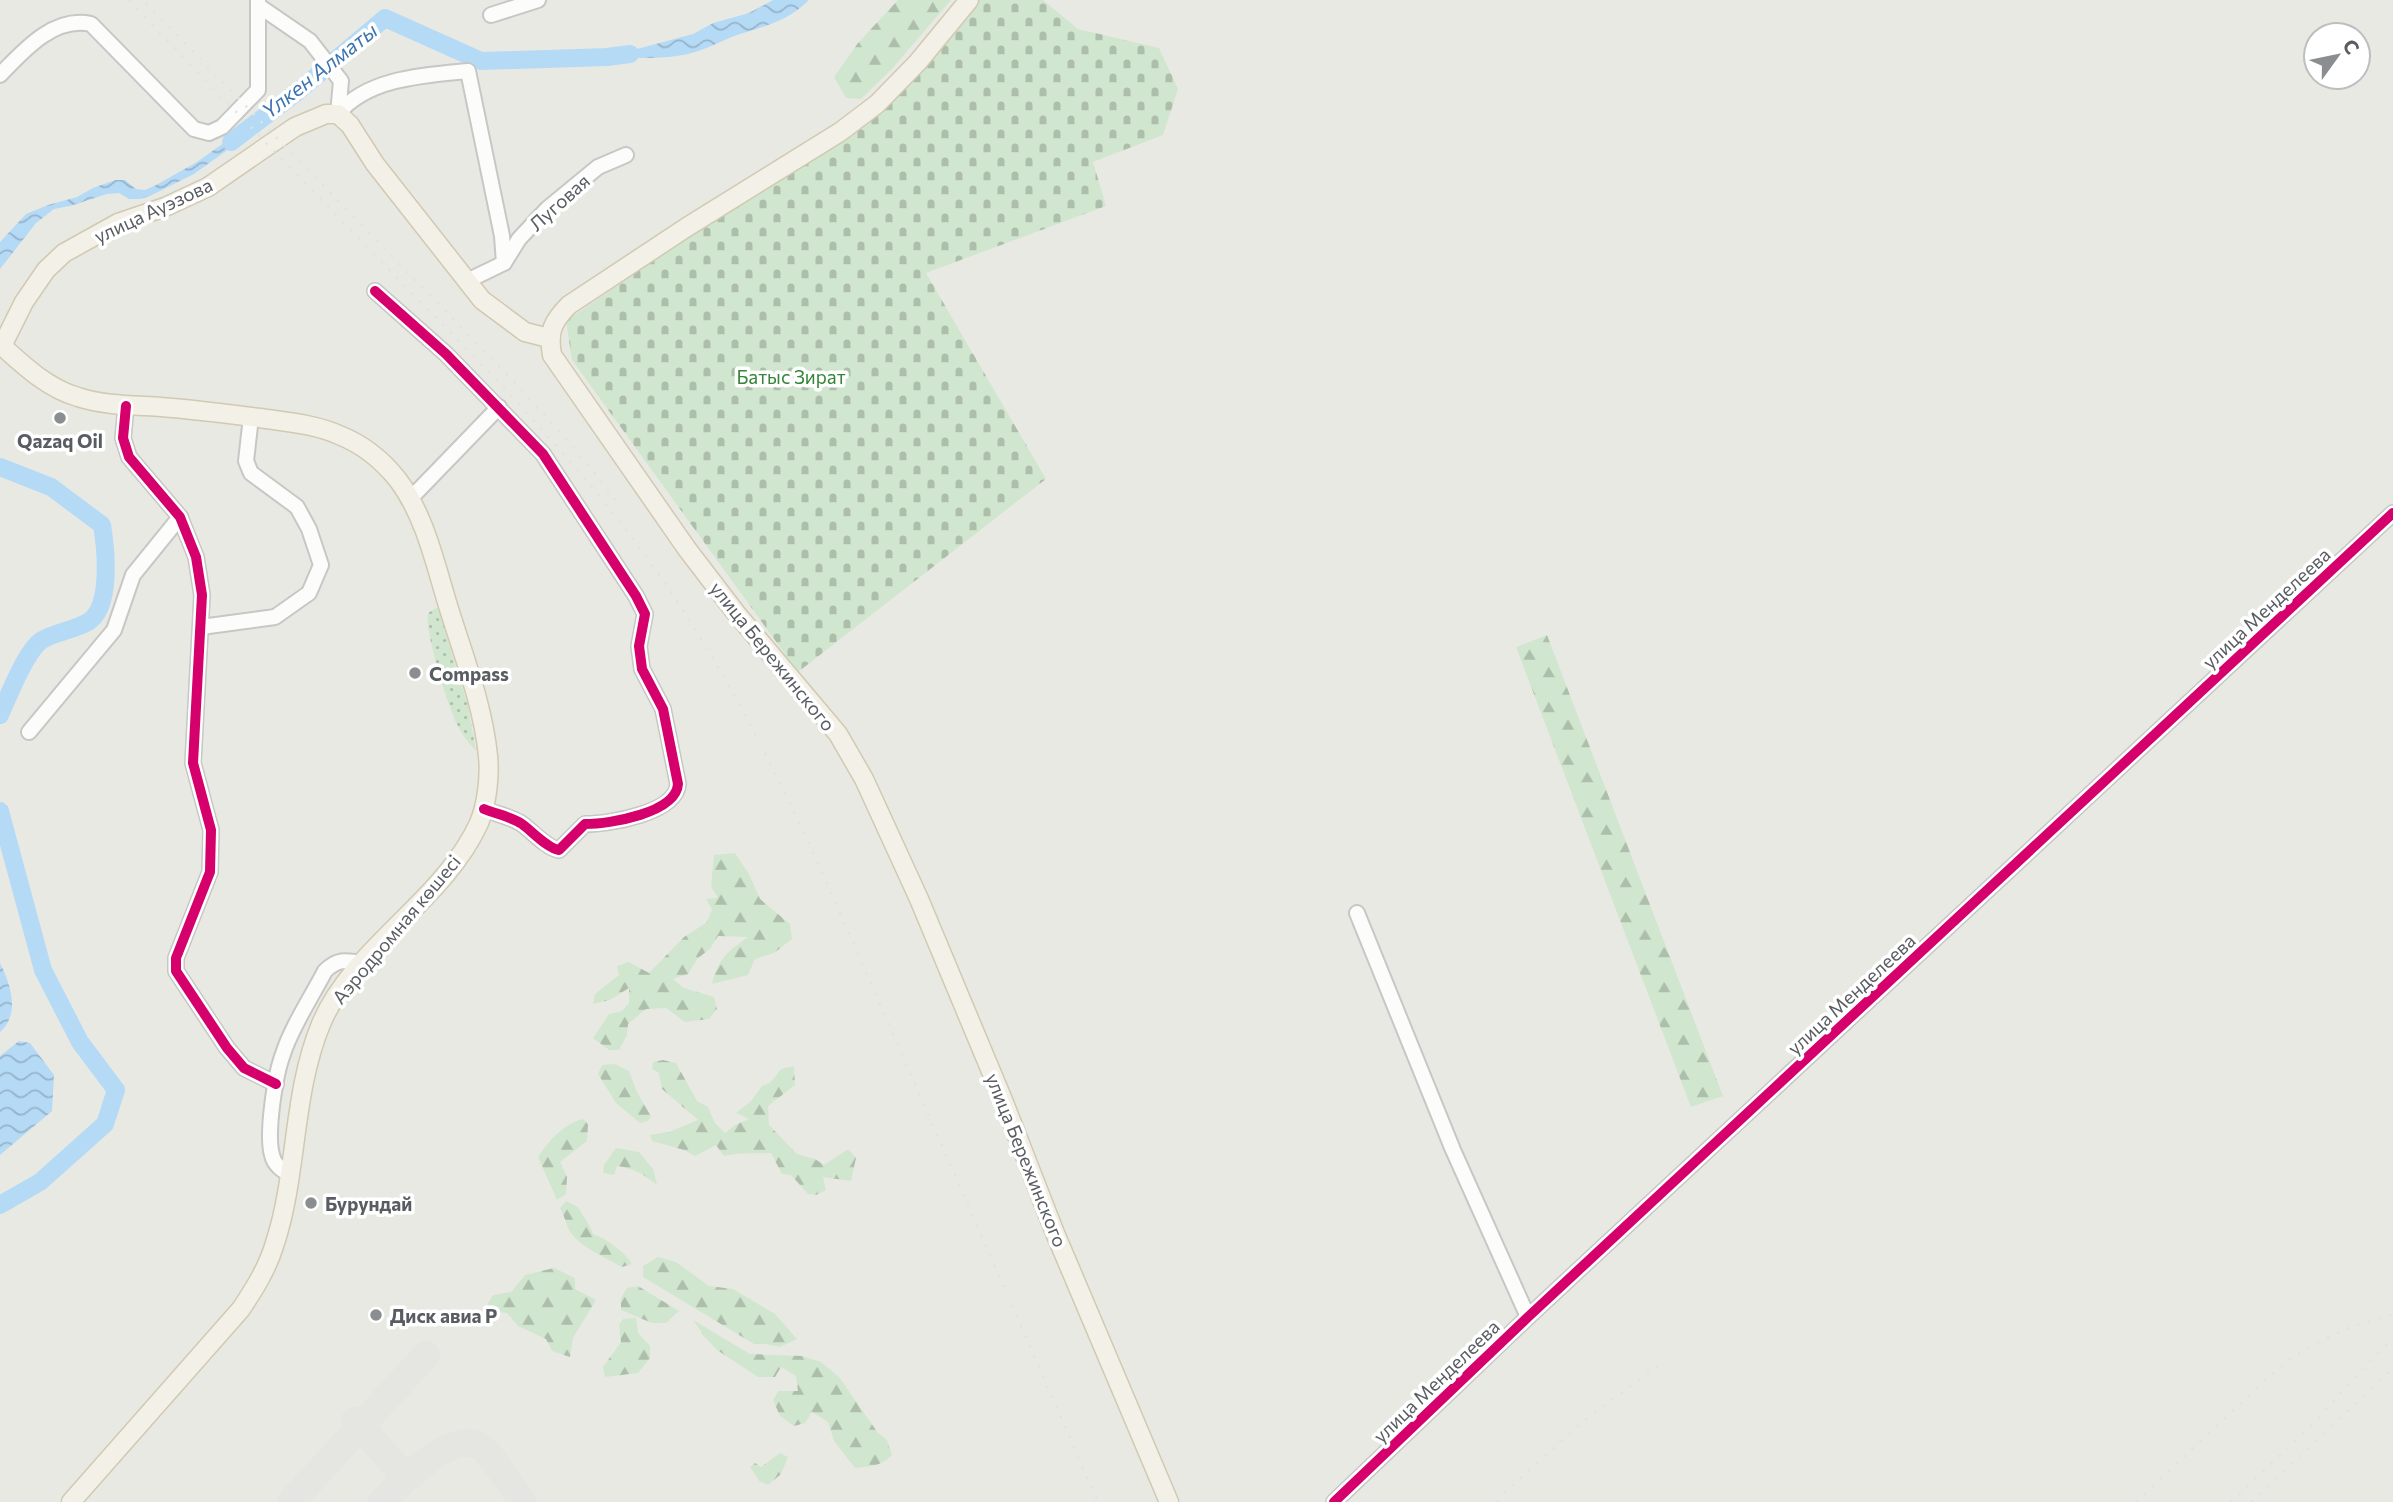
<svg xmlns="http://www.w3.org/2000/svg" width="2393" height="1502" font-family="Commissioner,sans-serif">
	<defs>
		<pattern id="green-dots" width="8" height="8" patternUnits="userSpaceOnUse" patternTransform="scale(1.75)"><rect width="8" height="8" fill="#d1e6cf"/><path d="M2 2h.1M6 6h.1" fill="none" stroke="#adbeab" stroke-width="1.8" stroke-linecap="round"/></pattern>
		<pattern id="forest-firs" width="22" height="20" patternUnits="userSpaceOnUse" patternTransform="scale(1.75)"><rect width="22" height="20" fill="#d1e6cf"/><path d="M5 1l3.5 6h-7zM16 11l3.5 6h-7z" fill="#adbeab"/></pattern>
		<pattern id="cemetery-stones" width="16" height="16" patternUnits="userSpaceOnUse" patternTransform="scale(1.75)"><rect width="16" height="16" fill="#d1e6cf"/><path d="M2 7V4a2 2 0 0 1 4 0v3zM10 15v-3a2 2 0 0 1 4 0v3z" fill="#adbeab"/></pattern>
		<pattern id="water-waves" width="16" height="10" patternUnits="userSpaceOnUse" patternTransform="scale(1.75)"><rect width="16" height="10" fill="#b5daf6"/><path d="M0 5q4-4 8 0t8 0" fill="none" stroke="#96b4cb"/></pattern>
	</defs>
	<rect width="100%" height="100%" fill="#e9e9e4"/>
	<path fill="url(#green-dots)" d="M438,607L468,706L476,751C469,743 461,734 457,724C448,706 424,630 428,613Z"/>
	<g fill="url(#forest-firs)">
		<path d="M898,0H951L891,70L861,99L846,98L834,77L858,43Z"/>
		<path d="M1547,635L1723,1096L1691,1107L1516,647Z"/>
		<path d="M735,853L749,874L760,899L790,924L792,939L774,953L755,959L748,975L712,984C718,959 728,951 748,937L718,936L710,949L698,958L688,974L673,979L684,988L714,997L717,1009L709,1019L685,1022L666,1008L646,1009L628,1024L627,1035L619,1050H609L593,1038L609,1014L622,1011L629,1003V988L610,1000L593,1004L595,994L619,975L617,966L629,962L649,973L684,937L707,922L712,909L706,899L718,898L711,887L714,855Z"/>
		<path d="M663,1060L676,1063L697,1101L708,1107L715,1123L725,1133L735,1125L749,1119L736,1113L751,1101L762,1086L770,1083L781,1069L794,1066L795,1085L768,1106L769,1125L797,1154L815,1159L824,1165L848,1149L856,1158L851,1181L823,1177L826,1190L816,1195L808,1194L791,1175L782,1174L771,1153C754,1154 742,1152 724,1156L716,1145L695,1156L684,1150L652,1141L650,1135L669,1132L698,1120L662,1089L659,1073L652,1069L653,1062Z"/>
		<path d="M615,1064L629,1071L637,1092L651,1116L648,1121L640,1123L616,1103L598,1074L602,1065Z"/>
		<path d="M583,1119L588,1124L587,1141L560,1162L567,1177L566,1194L557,1200L538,1157C548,1141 565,1123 583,1119Z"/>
		<path d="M616,1148L639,1152L653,1169L657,1185C644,1175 634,1168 617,1166L614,1175L603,1173L604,1165Z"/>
		<path d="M566,1201L578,1207C583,1217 590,1224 593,1234C607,1239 625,1252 632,1264L622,1267C608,1259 576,1245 569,1230C566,1223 564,1215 560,1208Z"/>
		<path d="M658,1257L676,1262L709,1286L733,1289L775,1314L797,1339L780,1347L766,1344H754L643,1277V1266Z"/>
		<path d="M554,1268L575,1278V1289L596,1300L573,1338L570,1357L552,1351L546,1339L518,1326L507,1313L494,1312L486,1307L493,1295L511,1292L525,1275Z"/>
		<path d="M638,1286L679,1311L666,1323H652L621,1310V1298L627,1288Z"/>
		<path d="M636,1318L638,1333L650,1346V1358L638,1373L605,1377L603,1367L621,1342L619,1325L623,1319Z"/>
		<path d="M693,1320L750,1354L802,1356L821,1362L839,1377L878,1433L887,1440L892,1455C882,1466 869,1467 855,1468L834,1441L828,1422L812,1412L805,1423L794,1426L780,1416L773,1400L778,1391H798L796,1376L781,1367L775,1377H758L717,1350L705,1337Z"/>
		<path d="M780,1453L788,1457L781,1474L768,1485L759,1481L750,1467L755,1463L761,1467Z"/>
	</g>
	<path fill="url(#cemetery-stones)" d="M975,0H1043L1078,29L1159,48L1178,89L1163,135L1093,162L1106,206L926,273L1046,479L798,672L572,360L566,321L897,93Z"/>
	<g fill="url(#water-waves)">
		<path d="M773,0H809C785,23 767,25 737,35C718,42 698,54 677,56C654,59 630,58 607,57L693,34L713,23L749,13Z"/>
		<path d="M246,127L251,133L194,174L150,196L140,199H129L119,193L107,194L70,206L54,209L36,223L0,269V242L26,214L48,205L77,197L93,188L115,180H125L136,189L145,190L156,185L197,162Z"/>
		<path d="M0,963C10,983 21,1014 0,1032Z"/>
		<path d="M19,1041L30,1043L54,1075L52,1111L0,1155V1056Z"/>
	</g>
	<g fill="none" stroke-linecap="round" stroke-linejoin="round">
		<g stroke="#b5daf6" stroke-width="18">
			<path d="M231,142L301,89L385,18L481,61L607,57L630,54"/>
			<path d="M0,467L51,487L102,525C106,549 112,608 88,622C74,630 56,632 42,640C26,650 8,697 0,715"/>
			<path d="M0,811L43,970L80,1042L116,1090L105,1124L40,1182L0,1205"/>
		</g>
		<g stroke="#e5e6e2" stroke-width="28">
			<path d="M355,1421L401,1472L412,1475"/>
			<path d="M291,1502L426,1355"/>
			<path d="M381,1502C402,1484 450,1429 480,1446C491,1453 514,1490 523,1502"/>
		</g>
		<defs>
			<g id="minor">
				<path d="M259,6L310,41L341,81L338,114"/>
				<path d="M491,15L538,0"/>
				<path d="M0,75C24,50 54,16 91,24L194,129L209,133L222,127L258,90V0"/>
				<path d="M338,114C367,78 425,75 468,71L502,236L504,263"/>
				<path d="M467,281L504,263L519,239L547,209L598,167L626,155"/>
				<path d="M375,291L446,354L543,454L636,596L645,614L639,646L642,669L663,709L678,784C676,813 610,824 585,824L559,850C547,848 533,832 522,824C512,817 496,814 484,809"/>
				<path d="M126,406L123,438L129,457L180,517L196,557L202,595L193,763L211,830L210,872L176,958V971L227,1048L244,1068L276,1084"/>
				<path d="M410,499L499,407"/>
				<path d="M201,627L275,617L309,593L321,565L309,529L297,507L251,473L246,461L251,417"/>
				<path d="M29,732L114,630L133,575L180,517"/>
				<path d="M1357,913L1453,1150L1528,1317"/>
				<path d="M290,1175C282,1170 274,1165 272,1155C266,1134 275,1075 283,1054C291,1028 312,996 325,971C337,959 345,960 362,963"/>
				<path d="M1334,1502L1528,1317L2393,513"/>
			</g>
			<g id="major">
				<path d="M969,0L918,62L877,104L840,132L687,227L569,305C552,322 548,332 552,355L687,549L736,613L838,734L864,779L919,899L1003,1100L1055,1233L1169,1502"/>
				<path d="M0,344C23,365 47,388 78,397C99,404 123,405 145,406C183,408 222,413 260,418C286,422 315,424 339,435C362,444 383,461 398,480C426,517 436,568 450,612C465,660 483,706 488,756C490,776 487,804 479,823C443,902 353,947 321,1024C292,1094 298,1172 275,1243C268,1267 255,1288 241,1309L71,1502"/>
				<path d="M2,346L24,302L46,270L64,253L118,223L165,207L208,187L295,127L326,114H338L350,125L375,164L482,300L525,332L549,338"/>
			</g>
		</defs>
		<use href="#minor" stroke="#c6c7c6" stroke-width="18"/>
		<use href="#major" stroke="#d1c9b1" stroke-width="21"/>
		<use href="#minor" stroke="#fcfcfb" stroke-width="14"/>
		<use href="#major" stroke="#f2f0e7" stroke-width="18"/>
		<g stroke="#e1e2e1" stroke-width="2.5" stroke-dasharray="2 9" stroke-linecap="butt">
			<path d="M129,0C220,96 313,191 405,286C490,373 575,459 647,558C717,654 769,757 819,865L1098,1502"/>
			<path d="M146,3L520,388L587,463L616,501"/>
			<path d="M1497,1502L1505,1492L1586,1419L1666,1360"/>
			<path d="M2136,1502L2266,1379L2292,1358L2314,1344L2351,1327L2393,1314"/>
			<path d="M2231,1502L2311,1426L2373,1357L2393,1339"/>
			<path d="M2251,1502L2393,1368"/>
		</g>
		<defs>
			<g id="cycleway">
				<path d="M375,291L446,354L543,454L636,596L645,614L639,646L642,669L663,709L678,784C676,813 610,824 585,824L559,850C547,848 533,832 522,824C512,817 496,814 484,809"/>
				<path d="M126,406L123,438L129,457L180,517L196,557L202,595L193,763L211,830L210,872L176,958V971L227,1048L244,1068L276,1084"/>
				<path d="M1334,1502L1528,1317L2393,513"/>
			</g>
		</defs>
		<use href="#cycleway" stroke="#fff" stroke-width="15"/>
		<use href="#cycleway" stroke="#d6006c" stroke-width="10"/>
	</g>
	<g fill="#8b8e90" stroke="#fff" stroke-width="2.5">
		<circle cx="60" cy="418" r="7"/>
		<circle cx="415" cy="673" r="7"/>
		<circle cx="311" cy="1203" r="7"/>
		<circle cx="376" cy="1315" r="7"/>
	</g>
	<g text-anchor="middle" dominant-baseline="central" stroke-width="7" stroke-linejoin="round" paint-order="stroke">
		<g font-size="19" fill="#595d62" stroke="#fff">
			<text transform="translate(559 202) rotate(-42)">Луговая</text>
			<text transform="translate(153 210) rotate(-25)">улица Ауэзова</text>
			<text transform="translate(2266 608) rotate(-43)">улица Менделеева</text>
			<text transform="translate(773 656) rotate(51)">улица Бережинского</text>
			<text transform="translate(396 929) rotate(-50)">Аэродромная көшесі</text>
			<text transform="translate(1851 994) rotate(-43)">улица Менделеева</text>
			<text transform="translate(1027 1160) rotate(68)">улица Бережинского</text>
			<text transform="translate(1436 1381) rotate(-44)">улица Менделеева</text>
		</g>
		<g font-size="19" fill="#35853a" stroke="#fff">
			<text x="791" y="376">Батыс Зират</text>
		</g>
		<g font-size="19" font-weight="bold" fill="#595d62" stroke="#fff" text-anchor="start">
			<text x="60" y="440" text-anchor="middle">Qazaq Oil</text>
			<text x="429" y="673">Compass</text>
			<text x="325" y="1203">Бурундай</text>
			<text x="390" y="1315">Диск авиа Р</text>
		</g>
		<g font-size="21" font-style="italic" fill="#3d74af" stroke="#fff">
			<text transform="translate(319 70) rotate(-38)">Үлкен Алматы</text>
		</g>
	</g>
	<g transform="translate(2337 56) rotate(57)"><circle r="33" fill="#ffffff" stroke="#bdbec0" stroke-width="2"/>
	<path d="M0-5L12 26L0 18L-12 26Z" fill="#8b8e90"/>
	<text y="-10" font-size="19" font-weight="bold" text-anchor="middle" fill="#595d62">С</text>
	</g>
</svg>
